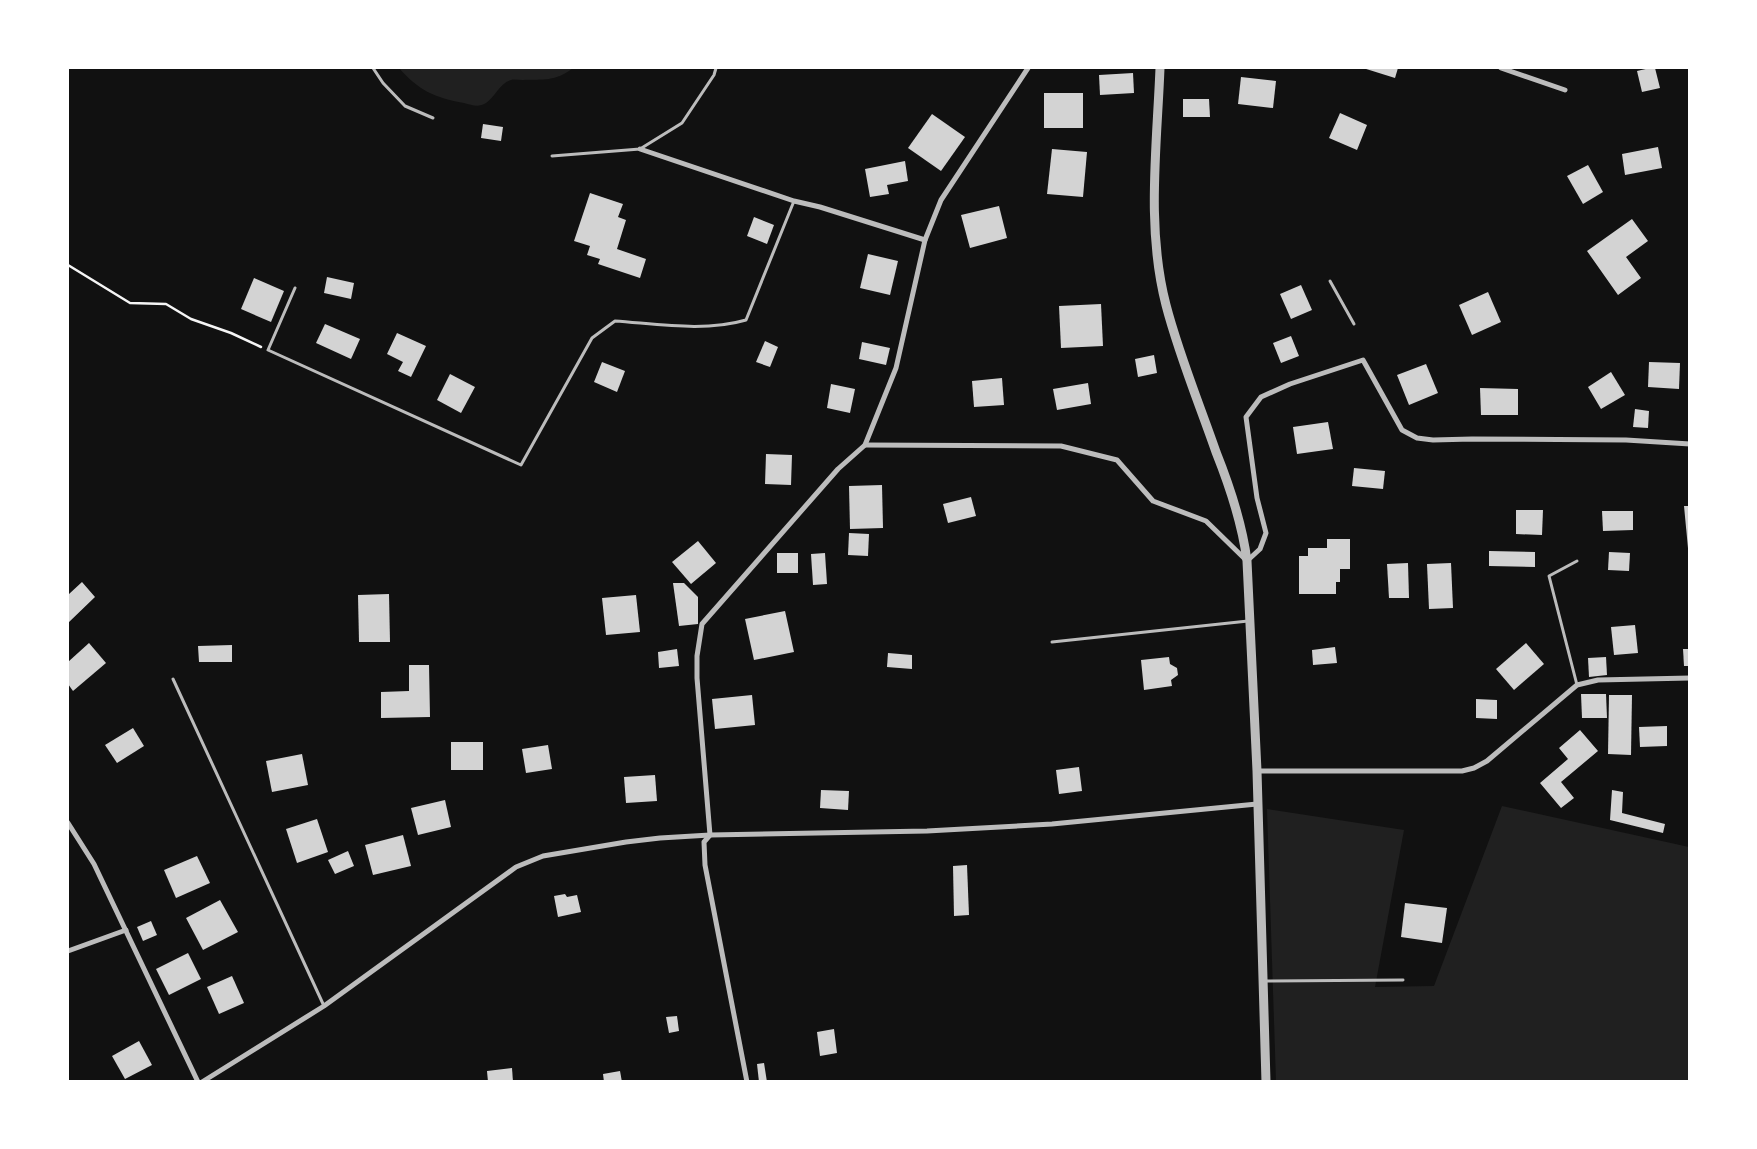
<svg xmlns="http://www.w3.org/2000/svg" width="1757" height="1149" font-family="Manrope,sans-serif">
	<rect width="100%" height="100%" fill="#111"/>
	<g fill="#202020">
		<path d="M399,68H398H573C555,82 543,79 523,80C519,80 514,79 511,80C500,83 495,97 486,103C478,108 472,105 464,103C435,98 418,90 399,68Z"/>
		<path d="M1502,806L1689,847V1081H1276L1267,809L1404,830L1375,987L1434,986Z"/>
	</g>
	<g fill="#d3d3d3">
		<path d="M1363,68H1398L1395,78Z"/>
		<path d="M1650,68H1655L1660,88L1642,92L1637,71Z"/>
		<path d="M1133,73L1134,93L1100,95L1099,75Z"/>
		<path d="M1241,77L1276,81L1273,108L1238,104Z"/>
		<rect x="1044" y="93" width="39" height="35"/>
		<path d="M1183,99H1209L1210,117H1183Z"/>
		<path d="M1340,113L1367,125L1357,150L1329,138Z"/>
		<path d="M932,114L965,137L941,171L908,148Z"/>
		<path d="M483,124L503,127L501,141L481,138Z"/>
		<path d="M1658,147L1662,168L1625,175L1622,154Z"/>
		<path d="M1052,149L1087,152L1083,197L1047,194Z"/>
		<path d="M905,161L908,181L887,185L889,194L870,197L865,169Z"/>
		<path d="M1588,165L1603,192L1583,204L1567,176Z"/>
		<path d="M590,193L623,204L618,217L626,220L617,249L646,259L640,278L598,264L600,259L587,255L590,246L574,241Z"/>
		<path d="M999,206L1007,238L970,248L961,215Z"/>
		<path d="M754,217L774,225L767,244L747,236Z"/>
		<path d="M1632,219L1648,241L1626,257L1641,278L1618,295L1587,251Z"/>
		<path d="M868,254L898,261L890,295L860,288Z"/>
		<path d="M327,277L354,283L351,299L324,293Z"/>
		<path d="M254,278L284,291L271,322L241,309Z"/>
		<path d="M1301,285L1312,310L1291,319L1280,294Z"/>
		<path d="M1488,292L1501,322L1472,335L1459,305Z"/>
		<path d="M1101,304L1103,346L1061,348L1059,306Z"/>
		<path d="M325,324L360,339L351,359L316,343Z"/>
		<path d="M397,333L426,346L411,377L398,371L403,362L387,354Z"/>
		<path d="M1291,336L1299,356L1281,363L1273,343Z"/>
		<path d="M765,341L778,347L770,367L756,362Z"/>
		<path d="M862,342L890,348L886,365L859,359Z"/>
		<path d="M1154,355L1157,373L1138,377L1135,359Z"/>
		<path d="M602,362L625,371L617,392L594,382Z"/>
		<path d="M1649,362L1680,363L1679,389L1648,387Z"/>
		<path d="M1426,364L1438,393L1409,405L1397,375Z"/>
		<path d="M1611,372L1625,395L1601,409L1588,387Z"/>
		<path d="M450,374L475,387L461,413L437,400Z"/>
		<path d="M1002,378L1004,405L974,407L972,381Z"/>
		<path d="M1088,383L1091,404L1057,410L1053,389Z"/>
		<path d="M831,384L855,389L850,413L827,408Z"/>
		<path d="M1480,388L1518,389V415H1481Z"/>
		<path d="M1635,409L1649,411L1648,428L1633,427Z"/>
		<path d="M1328,422L1333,449L1297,454L1293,427Z"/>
		<path d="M766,454L792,455L791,485L765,484Z"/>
		<path d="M1354,468L1385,471L1383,489L1352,486Z"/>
		<path d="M882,485L883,528L850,529L849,486Z"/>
		<path d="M971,497L976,516L948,523L943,504Z"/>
		<path d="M1684,506H1690V548H1688Z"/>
		<path d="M1516,510H1543L1542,535L1516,534Z"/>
		<path d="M1602,511H1633V530L1603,531Z"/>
		<path d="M849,533L869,534L868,556L848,555Z"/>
		<path d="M1327,539H1350V569H1340V582H1336V594H1299V556H1308V548H1327Z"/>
		<path d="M698,541L716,563L691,584L672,562Z"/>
		<path d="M1489,551L1535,552V567L1489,566Z"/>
		<path d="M1609,552L1630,553L1629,571L1608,570Z"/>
		<rect x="777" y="553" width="21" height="20"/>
		<path d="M825,553L827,584L813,585L811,554Z"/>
		<path d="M1408,563L1409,598H1389L1387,564Z"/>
		<path d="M1451,563L1453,608L1429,609L1427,564Z"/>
		<path d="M82,582L95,597L68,623V593L69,594Z"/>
		<path d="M673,583H684L698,597V624L679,626Z"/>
		<path d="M389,594L390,642H359L358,595Z"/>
		<path d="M636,595L640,632L606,635L602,598Z"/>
		<path d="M785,611L794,652L754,660L745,619Z"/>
		<path d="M1635,625L1638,653L1614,655L1611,627Z"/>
		<path d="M89,643L106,663L73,691L68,684V662Z"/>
		<path d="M1526,643L1544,664L1514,690L1496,669Z"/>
		<path d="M232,645V662H199L198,646Z"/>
		<path d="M1335,647L1337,663L1313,665L1312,650Z"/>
		<path d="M677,649L679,666L659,668L658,652Z"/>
		<path d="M1683,649H1690V666H1684Z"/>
		<path d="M888,653L912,655V669L887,667Z"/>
		<path d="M1169,657L1170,664L1177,668L1178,675L1171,680L1172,686L1144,690L1141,660Z"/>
		<path d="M1606,657L1607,675L1589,677L1588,658Z"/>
		<path d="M409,665H429L430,717L381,718V692L409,691Z"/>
		<path d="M1581,694H1606L1607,718H1582Z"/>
		<path d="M752,695L755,725L715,729L712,699Z"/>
		<path d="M1609,695H1632L1631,755L1608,754Z"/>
		<path d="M1476,699L1497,700V719L1476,718Z"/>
		<path d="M1667,726V746L1640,747L1639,727Z"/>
		<path d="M133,728L144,746L117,763L105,745Z"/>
		<path d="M1580,730L1598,751L1561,782L1574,798L1561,808L1540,783L1568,759L1559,748Z"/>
		<rect x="451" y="742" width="32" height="28"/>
		<path d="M548,745L552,769L526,773L522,749Z"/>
		<path d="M302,754L308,785L272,792L266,761Z"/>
		<path d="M1079,767L1082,791L1059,794L1056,770Z"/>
		<path d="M655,775L657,801L626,803L624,777Z"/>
		<path d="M821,790L849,791L848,810L820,808Z"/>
		<path d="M1612,790L1623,792L1622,813L1665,824L1663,833L1610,820Z"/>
		<path d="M445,800L451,827L418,835L411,808Z"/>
		<path d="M317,819L328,852L297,863L286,829Z"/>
		<path d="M403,835L411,866L373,875L365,845Z"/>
		<path d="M348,851L354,866L335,874L328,860Z"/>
		<path d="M197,856L210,883L176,898L164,870Z"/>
		<path d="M967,865L969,915L954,916L953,866Z"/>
		<path d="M565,894L567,897L577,895L581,912L558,917L554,896Z"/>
		<path d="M220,900L238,932L203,950L186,918Z"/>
		<path d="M1405,903L1447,908L1442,943L1401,937Z"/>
		<path d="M151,921L157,935L143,941L137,927Z"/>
		<path d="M188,953L201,979L169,995L156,969Z"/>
		<path d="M232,976L244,1003L219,1014L207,987Z"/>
		<path d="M677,1016L679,1031L669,1033L666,1017Z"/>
		<path d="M834,1029L837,1053L820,1056L817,1032Z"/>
		<path d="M139,1041L152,1065L125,1079L112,1056Z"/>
		<path d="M764,1063L767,1082H759L757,1064Z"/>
		<path d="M512,1068L513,1082H488L487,1071Z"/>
		<path d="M620,1071L622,1082H604L603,1074Z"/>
	</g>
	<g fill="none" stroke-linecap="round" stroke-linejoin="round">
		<path stroke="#f5f5f5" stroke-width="2.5" d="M68,265L130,303L166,304L191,319L231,333L261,347"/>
		<g stroke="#bcbcbc" stroke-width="3">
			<path d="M373,68L383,83L405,106L433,118"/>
			<path d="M552,156L640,149L682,123L714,75L716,68"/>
			<path d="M1330,281L1354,324"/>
			<path d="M295,288L268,350L521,465L592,338L615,321C658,324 705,332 746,320L794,201"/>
			<path d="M1052,642L1248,621"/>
			<path d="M173,679L324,1006"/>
			<path d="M1577,685L1549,576L1577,561"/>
			<path d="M1264,981L1403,980"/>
		</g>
		<g stroke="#bcbcbc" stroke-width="5">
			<path d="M1501,68L1565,90"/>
			<path d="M640,149L794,201L820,207L925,240"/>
			<path d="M865,445L1061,446L1117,460L1153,501L1206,521L1247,561L1260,549L1266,533L1257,498L1246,417L1261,397L1290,384L1363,360L1402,430L1417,438L1433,440L1472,439L1626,440L1690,444"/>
			<path d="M1257,771H1462L1474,768L1487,761L1577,685L1598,680L1690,678"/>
			<path d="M68,823L94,864L198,1082"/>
			<path d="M68,951L126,930"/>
			<path d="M202,1082L324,1006L516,867L543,856L626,842L660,838L710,835L927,831L1052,824L1257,804"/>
			<path d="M747,1082L705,865L704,842L710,835L697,678V656L702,624L838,469L865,445L896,368L925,240L941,200L1028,68"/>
		</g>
		<path stroke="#bcbcbc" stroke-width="9" d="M1160,68C1157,146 1146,228 1166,305C1179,355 1199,403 1216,452C1230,487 1242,522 1247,561L1257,771L1266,1082"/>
	</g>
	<rect width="1757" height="1149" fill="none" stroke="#ffffff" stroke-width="138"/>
</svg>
